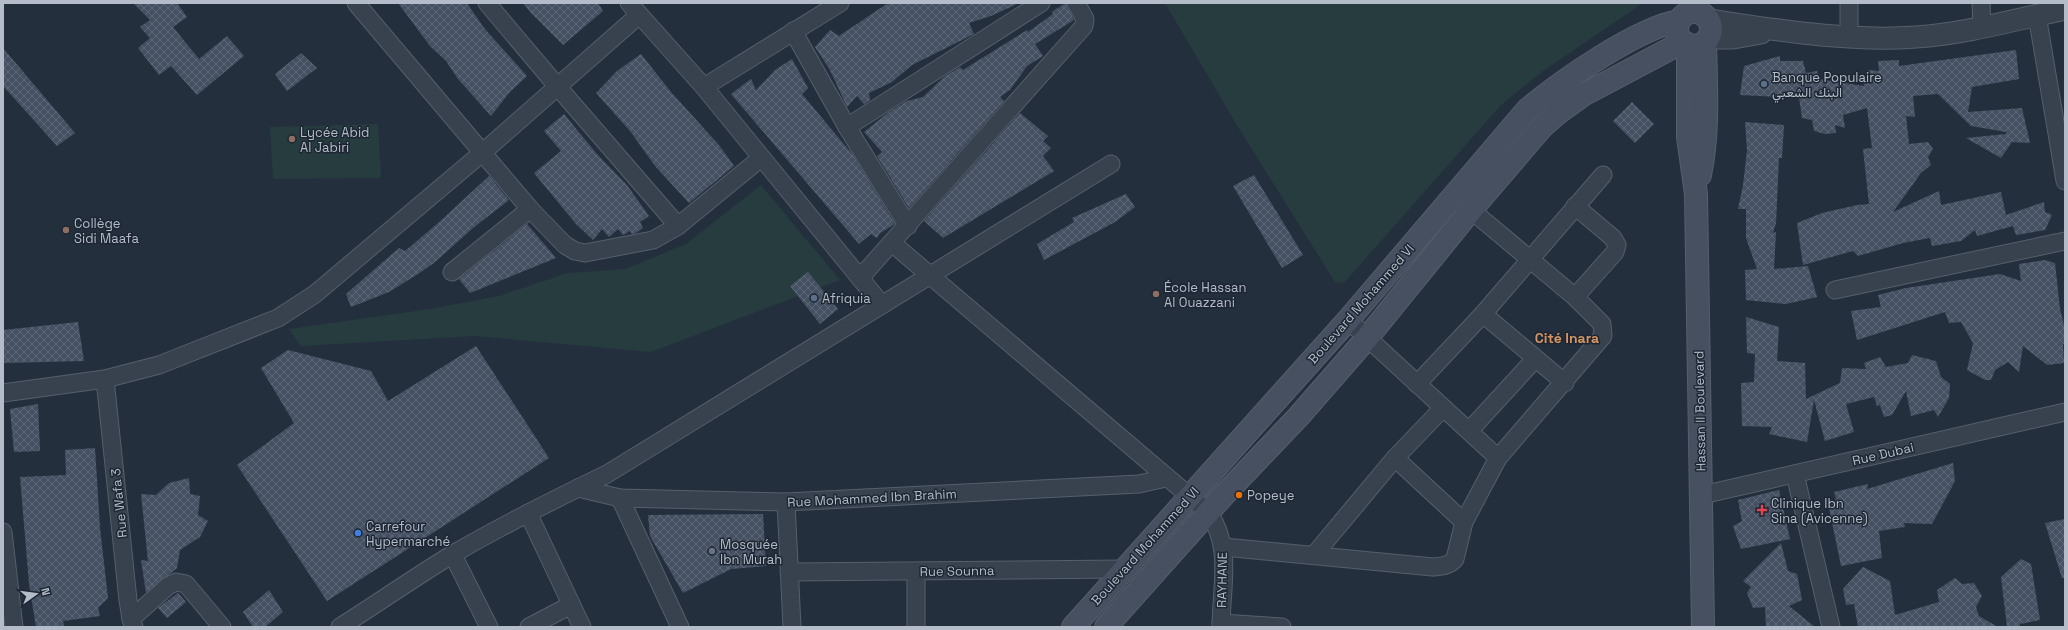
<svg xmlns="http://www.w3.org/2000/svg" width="2068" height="630" font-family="'Space Grotesk',Vazirmatn,sans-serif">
	<defs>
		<pattern id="building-cross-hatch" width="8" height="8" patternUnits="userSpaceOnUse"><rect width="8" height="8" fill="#455162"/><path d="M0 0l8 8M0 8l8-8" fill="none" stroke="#5d6877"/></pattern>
	</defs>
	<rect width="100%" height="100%" fill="#242f3e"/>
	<g fill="#263c3f">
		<path d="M1165,3H1643L1543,71L1501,105L1344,283L1335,282L1235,122Z"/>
		<path d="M378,124L381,178L273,179L270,127Z"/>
		<path d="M761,185L840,280L651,352L475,336L301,346L289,329L430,309L499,296L568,273L625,269L686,244Z"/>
	</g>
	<g fill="url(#building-cross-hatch)">
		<path d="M133,3H177L187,17L173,27L199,59L227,36L244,56L197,95L171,66L159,75L138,48L150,38L140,27L150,20Z"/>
		<path d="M398,3H467L484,28L527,76L509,93L491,116L458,79L446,61L430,46Z"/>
		<path d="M523,3H598L603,11L563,45L531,13Z"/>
		<path d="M888,3H1019L991,16L969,23L974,34L912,65L892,82L869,93L870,100L864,104L857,96L847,107L830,70L815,47L830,30L839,36Z"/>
		<path d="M1066,3L1074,20L1035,44L1043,56L1027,66L1010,90L1000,97L1004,101L909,208L877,156L882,152L864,132L889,112L907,101L923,97L944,77L960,67L963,70L1027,30L1028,32L1053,14L1052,12L1056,9Z"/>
		<path d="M3,48L75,133L57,146L3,86Z"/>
		<path d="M2016,50L2019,79L1972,87L1968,112L2022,108L2030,143L2012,142L2001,158L1966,138L2006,134V132L1971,126L1938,94L1913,96L1915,117L1906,116L1909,144L1928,142L1933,149L1928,157L1931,165L1921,173L1893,212L1939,191L1941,205L2001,192L2006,215L2044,202L2045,212L2052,215L2045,230L2016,235L2013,226L1977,236L1975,230L1961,241L1932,246L1930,238L1903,243L1858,256L1853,251L1803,265L1797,223L1822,213L1857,205L1869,204L1863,149L1872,148L1867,108L1843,115L1845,128L1835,125L1836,133L1825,134L1814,131L1812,120L1802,118L1799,98L1740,95L1744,66L1780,56V61H1803L1806,73L1817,71L1819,79L1864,86L1863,80L1871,79L1868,70L1879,71L1878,61L1899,60V66Z"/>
		<path d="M301,53L317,68L287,91L275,74Z"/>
		<path d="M641,54L671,92L719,145L734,166L689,203L655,166L630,131L596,93L617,71Z"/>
		<path d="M792,59L808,88L802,94L853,155L895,224L880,233L877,238L871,234L859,244L731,94L751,79L756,90L775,70Z"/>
		<path d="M1632,102L1654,124L1635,143L1613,121Z"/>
		<path d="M1020,113L1048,136L1043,141L1051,148L1043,156L1054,171L943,238L924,221Z"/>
		<path d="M564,114L596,153L627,185L649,216L640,222L643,228L636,233L632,234L630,231L623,235L618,229L609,237L602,229L593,240L576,224L534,173L561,151L544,131Z"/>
		<path d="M1745,122L1784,125L1782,158H1779L1776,223L1773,233L1776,232L1774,269L1808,266L1817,297L1786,304L1746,300L1745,270L1757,269L1746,238V209H1738L1743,185L1747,150Z"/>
		<path d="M1254,175L1303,255L1282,268L1233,186Z"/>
		<path d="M489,176L509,200L473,228L434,263L418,274L389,292L351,307L346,294L399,248L405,251L437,224Z"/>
		<path d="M1126,194L1135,207L1115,222L1044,260L1037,244L1074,222L1072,218Z"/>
		<path d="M527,224L556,258L470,293L459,279Z"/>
		<path d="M2045,260L2055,263L2060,309L2065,329V343L2063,344L2064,363L2047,365L2023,346L2019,372L2008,362L1995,370L1991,380H1985L1967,370L1973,343L1961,322L1949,323L1945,312L1857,340L1851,311L1881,307L1878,295L1906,288L2000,274L2021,281L2019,264Z"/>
		<path d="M808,272L838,309L820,324L790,286Z"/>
		<path d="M1746,317L1779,327L1777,361L1805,363L1806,399L1840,383L1842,368L1866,369L1864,363L1880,357L1886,367L1908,363L1912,355L1936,361L1941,377L1950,384L1949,398L1938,417L1934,410L1911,416L1906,391L1892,415L1884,417L1880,405L1877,406L1874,397L1846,404L1854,432L1825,441L1814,400L1807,442L1769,434L1772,427L1742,426L1741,383L1754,382L1755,354L1747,353Z"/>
		<path d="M78,322L84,361L3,363V330Z"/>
		<path d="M476,346L549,458L327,601L237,465L294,423L261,368L288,350L371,371L388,401Z"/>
		<path d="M38,404L40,451L14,452L10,409Z"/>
		<path d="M95,448L100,528L108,598L98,608L100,616L63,621L64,627H36L29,584L20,477L66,475L65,450Z"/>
		<path d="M1953,463L1955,481L1932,524L1904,523L1905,527L1879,531L1882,558L1841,566L1829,508L1836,499L1834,492L1868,484L1867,489Z"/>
		<path d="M189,478L190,494L200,496L198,515L208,521L200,537L180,550L177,568L146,593L141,560L148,561L141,494L156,495L169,483Z"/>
		<path d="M1779,490L1790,539L1741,549L1733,526L1742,521L1738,500Z"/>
		<path d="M763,514L766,566L731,569L683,593L650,536L648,515Z"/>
		<path d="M2065,519V578H2062L2045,523Z"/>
		<path d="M1781,543L1788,571L1797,574L1802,600L1789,606L1815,627H1766L1765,607L1753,608L1747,593L1751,587L1743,581Z"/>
		<path d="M2021,559L2031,564L2040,620L2020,624V627H2007L2001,577Z"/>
		<path d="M1863,567L1890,581L1895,615L1939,602L1937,590L1955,578L1962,584L1974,583L1982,596L1976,607L1979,616L1998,627H1858L1854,604L1846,605L1843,589Z"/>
		<path d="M269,590L283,612L265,627H253L243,612Z"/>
		<path d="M178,593L186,602L167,618L158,608Z"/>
	</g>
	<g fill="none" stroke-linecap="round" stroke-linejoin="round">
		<defs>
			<g id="minor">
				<path d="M356,3L530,209L565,245L575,251L585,253L653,240L678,226L557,86L487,3"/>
				<path d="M629,3L704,87L882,305"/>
				<path d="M1849,3V37"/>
				<path d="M1981,3L1982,26"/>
				<path d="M2037,15L2065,181"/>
				<path d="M793,31L847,127L908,226"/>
				<path d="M704,87L840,3"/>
				<path d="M847,127L1041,3"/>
				<path d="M678,226L761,158"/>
				<path d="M892,243L1208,512C1233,546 1221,588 1221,627"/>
				<path d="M452,272L530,209"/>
				<path d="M860,278L1084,26L1085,19L1076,3"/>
				<path d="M1835,290L2065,241"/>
				<path d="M1575,297L1615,252L1617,245L1613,238L1575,206"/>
				<path d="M1483,314L1565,383"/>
				<path d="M1348,320L1498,458"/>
				<path d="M105,379L128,600L131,619L134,627"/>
				<path d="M1417,384L1483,314L1603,175"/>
				<path d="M3,393L105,379L159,365L278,318L315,294L482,153L639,15"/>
				<path d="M1469,431L1535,359"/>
				<path d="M1395,458L1464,522"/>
				<path d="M1795,474L1831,627"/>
				<path d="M578,488L620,498L786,502L1139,484L1166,478"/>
				<path d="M1702,495L2065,412"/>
				<path d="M620,498L680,627"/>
				<path d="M786,502L792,627"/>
				<path d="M528,513L582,627"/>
				<path d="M3,532L14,627"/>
				<path d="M1224,547L1433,567C1442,566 1449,566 1455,559L1464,522L1498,458L1603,336L1602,324L1575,297L1471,210"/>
				<path d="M453,555L489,627"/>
				<path d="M1314,555L1395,458L1443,408"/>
				<path d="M789,572L1125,569"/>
				<path d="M916,572V627"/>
				<path d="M131,619L168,586L176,582L186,584L222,627"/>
				<path d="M1221,623L1282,627"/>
				<path d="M340,627C378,603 415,577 453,554C503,525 555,499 607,474L1111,164"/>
				<path d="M529,627L571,605"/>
			</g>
			<g id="tertiary">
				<path d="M1709,20C1777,30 1847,42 1916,37C1964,34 2018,19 2065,9"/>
				<path d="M1708,38H1733L1761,33"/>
			</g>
			<g id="secondary">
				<circle cx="1694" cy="29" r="17"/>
				<path d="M1688,44V137L1696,194L1703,627"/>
				<path d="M1700,175C1709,132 1706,86 1705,42"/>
				<path d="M1073,627L1348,320L1527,110C1560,82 1637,28 1679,21"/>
				<path d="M1106,627L1222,497L1299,416L1367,338L1471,210L1542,127L1558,113L1583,95L1683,42"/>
			</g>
		</defs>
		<use href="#minor" stroke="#565f6c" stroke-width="19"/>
		<use href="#tertiary" stroke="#565f6c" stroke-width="23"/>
		<use href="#secondary" stroke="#565f6c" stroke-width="24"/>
		<use href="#minor" stroke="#38414e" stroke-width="17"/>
		<use href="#tertiary" stroke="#38414e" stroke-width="21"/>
		<use href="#secondary" stroke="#465061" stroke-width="22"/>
	</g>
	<g fill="#5c6f8a" stroke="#1d2633" stroke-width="1.5">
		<circle cx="1764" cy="84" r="4"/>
		<circle cx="814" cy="298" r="4"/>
	</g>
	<g fill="#8d6e63" stroke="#1d2633" stroke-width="1.5">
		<circle cx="292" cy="139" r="4"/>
		<circle cx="66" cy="230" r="4"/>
		<circle cx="1156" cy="294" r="4"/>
	</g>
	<circle fill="#e8710a" stroke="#1d2633" stroke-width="1.5" cx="1239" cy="495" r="4"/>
	<path fill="#e0444e" stroke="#1d2633" stroke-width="1.5" d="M1760 504h4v4h4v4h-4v4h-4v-4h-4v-4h4z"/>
	<circle fill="#3f7fe0" stroke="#1d2633" stroke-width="1.5" cx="358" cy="533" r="4"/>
	<circle fill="#6b7280" stroke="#1d2633" stroke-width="1.5" cx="712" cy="551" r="4"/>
	<g text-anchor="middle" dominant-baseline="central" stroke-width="3" stroke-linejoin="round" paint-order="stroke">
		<g font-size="13" fill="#b4bcc9" stroke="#1d2633" text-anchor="start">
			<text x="1772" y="77">Banque Populaire<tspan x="1772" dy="15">البنك الشعبي</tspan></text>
			<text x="300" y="132">Lycée Abid<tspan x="300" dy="15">Al Jabiri</tspan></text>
			<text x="74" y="223">Collège<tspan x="74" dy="15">Sidi Maafa</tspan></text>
			<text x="1164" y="287">École Hassan<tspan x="1164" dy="15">Al Ouazzani</tspan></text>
			<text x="822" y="298">Afriquia</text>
			<text x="1247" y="495">Popeye</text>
			<text x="1771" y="503">Clinique Ibn<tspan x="1771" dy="15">Sina (Avicenne)</tspan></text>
			<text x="366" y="526">Carrefour<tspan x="366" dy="15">Hypermarché</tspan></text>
			<text x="720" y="544">Mosquée<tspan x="720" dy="15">Ibn Murah</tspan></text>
		</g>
		<g font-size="13" fill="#b4bcc9" stroke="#1d2633">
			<text transform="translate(1361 304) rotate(-49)">Boulevard Mohammed VI</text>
			<text transform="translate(1700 411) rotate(-91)">Hassan II Boulevard</text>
			<text transform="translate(1883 454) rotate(-13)">Rue Dubai</text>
			<text transform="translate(872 498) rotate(-3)">Rue Mohammed Ibn Brahim</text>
			<text transform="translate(119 503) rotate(-96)">Rue Wafa 3</text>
			<text transform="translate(1145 546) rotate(-48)">Boulevard Mohammed VI</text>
			<text transform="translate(957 571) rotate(-1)">Rue Sounna</text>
			<text transform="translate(1222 580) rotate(-89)">RAYHANE</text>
		</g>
		<g font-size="14" font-weight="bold" fill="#d59563" stroke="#1d2633">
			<text x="1567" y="338">Cité Inara</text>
		</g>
	</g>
	<rect width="2068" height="630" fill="none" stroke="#b4bcc9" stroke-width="8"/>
	<g transform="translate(36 594) rotate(76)" stroke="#1d2633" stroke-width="3" paint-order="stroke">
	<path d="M0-3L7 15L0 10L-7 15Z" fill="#b4bcc9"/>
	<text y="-6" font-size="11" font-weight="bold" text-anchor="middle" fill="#b4bcc9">N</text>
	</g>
</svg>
